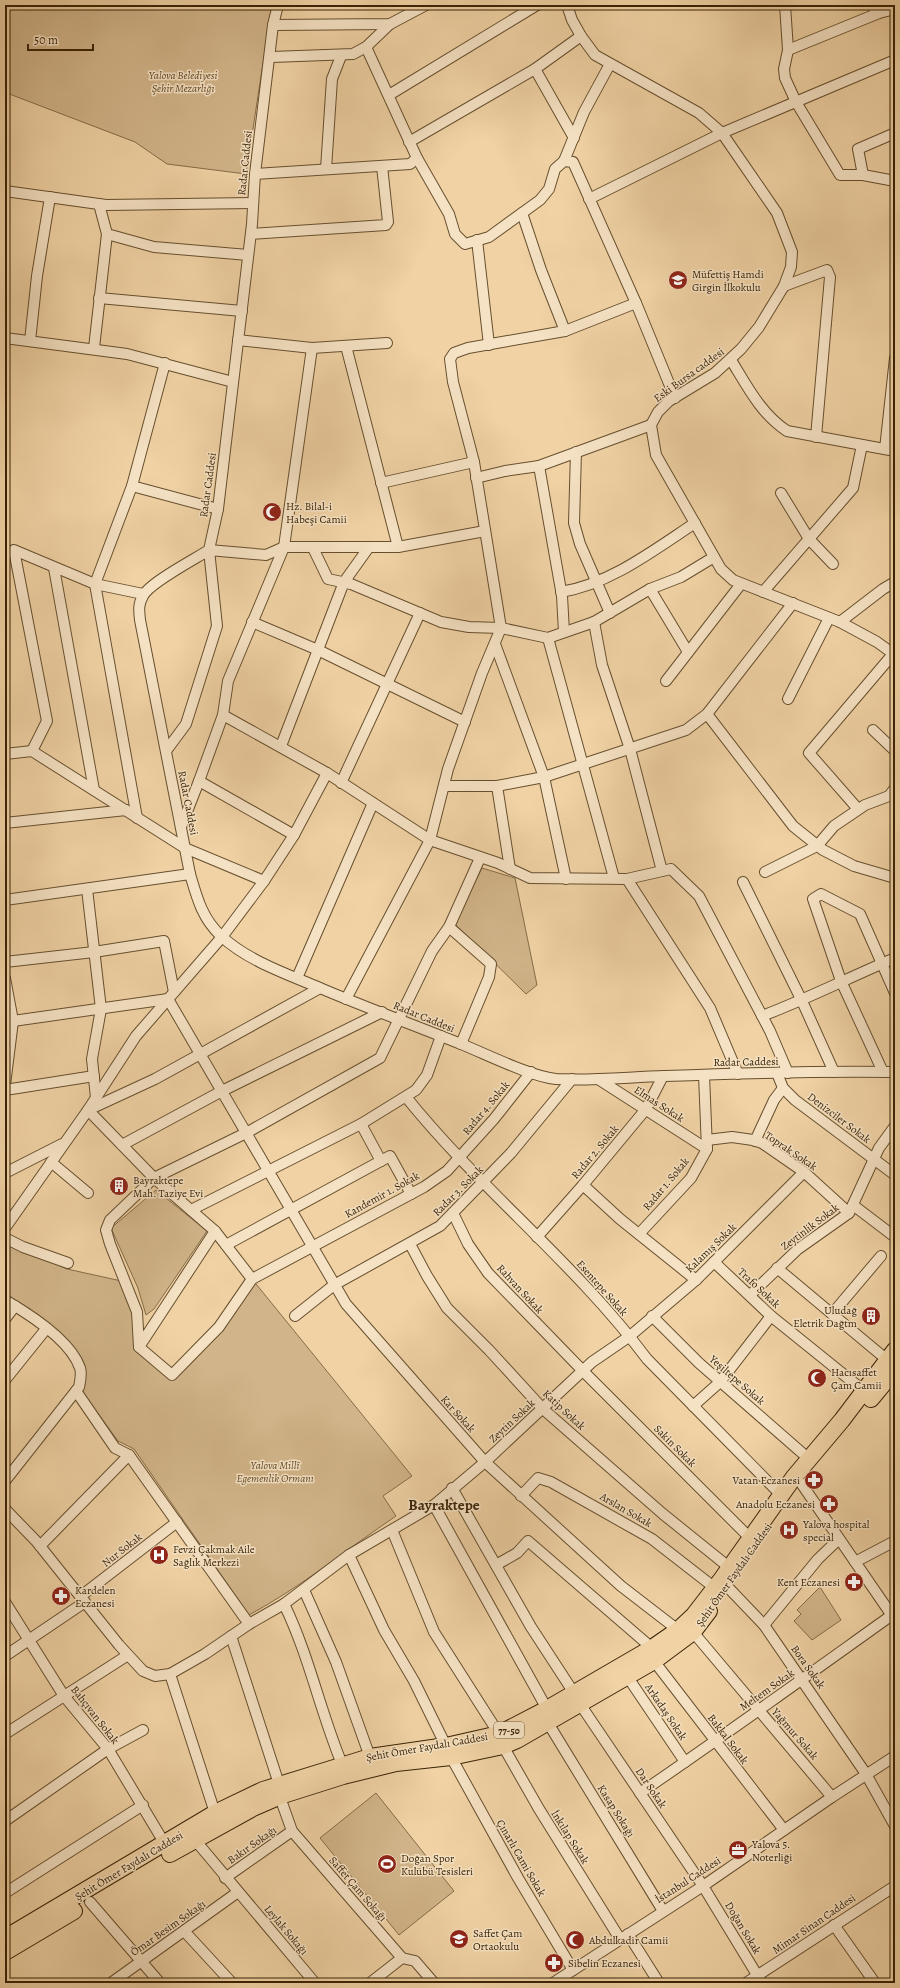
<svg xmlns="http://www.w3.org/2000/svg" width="900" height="1988" font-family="Alegreya,serif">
	<rect width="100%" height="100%" fill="#f0d2a4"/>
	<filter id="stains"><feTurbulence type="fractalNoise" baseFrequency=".005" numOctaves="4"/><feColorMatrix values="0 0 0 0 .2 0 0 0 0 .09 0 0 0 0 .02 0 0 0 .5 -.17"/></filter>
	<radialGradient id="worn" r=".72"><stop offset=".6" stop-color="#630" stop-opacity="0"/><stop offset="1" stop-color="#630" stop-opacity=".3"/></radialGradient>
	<g fill="#d1b489" stroke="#856c48">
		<path d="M5,5H272L246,174L167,164L135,142L12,95L5,90Z"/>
		<path d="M482,868L515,878L537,985L526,994L454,923Z"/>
		<path d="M156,1190L207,1231L154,1309L146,1315L138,1288L111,1228Z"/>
		<path d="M5,1242L67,1269L126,1282L137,1312L139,1347L172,1375L219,1327L252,1279L412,1476L383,1496L396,1516C347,1549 301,1587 249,1615L134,1449L118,1441L79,1387L81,1369L29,1308L15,1306L5,1300Z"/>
		<path d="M820,1587L841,1620L812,1640L794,1621L801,1614L797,1610Z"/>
		<path d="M376,1793L454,1891L399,1935L320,1838Z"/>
	</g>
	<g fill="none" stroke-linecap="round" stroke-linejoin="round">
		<defs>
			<g id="street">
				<path d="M278,5L273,25L255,174L252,224L218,509L209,550C195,559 149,583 143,596C138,604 139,611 140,620L190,874C197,898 202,918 221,936C248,961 287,974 320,988C367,1008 414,1025 461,1044C486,1054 532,1077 556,1079C592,1081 629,1077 665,1076C742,1073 818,1071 895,1072"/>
				<path d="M567,5L572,20L581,36L595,55L699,113L722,133L777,213L792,252L791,267L784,286L759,327L741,349L715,373L669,401L658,412L651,425L656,455L721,569L733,580L840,622L877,642L895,655"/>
				<path d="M785,5L788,50L784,69L785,78L796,102L840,175H863L895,181"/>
				<path d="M871,5L879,13"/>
				<path d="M273,25L390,24L426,5"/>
				<path d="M788,50L879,13L895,9"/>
				<path d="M271,57L353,54L366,47L390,24"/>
				<path d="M535,69L574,138"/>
				<path d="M389,95L537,5"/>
				<path d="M409,142L535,69L581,36"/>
				<path d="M417,158L449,214L455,234L465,244L489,237L540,200L549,189L555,169L564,161L573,162L636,303L675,398"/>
				<path d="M564,161L584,112L610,64"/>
				<path d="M326,169L332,79L341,56"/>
				<path d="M255,174L410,164L417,158L366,47"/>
				<path d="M863,175L858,149L895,133"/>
				<path d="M5,191L106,205L253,203"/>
				<path d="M589,199L722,133L895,60"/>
				<path d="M99,204L107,234L154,247L248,255"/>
				<path d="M522,213L541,270L565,331"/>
				<path d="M251,234L386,225L388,222L382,166"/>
				<path d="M477,240L489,345"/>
				<path d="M784,286L827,270L830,277L816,437"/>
				<path d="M99,298L242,311"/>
				<path d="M5,338L127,354L233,382"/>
				<path d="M238,340L312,348L387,343"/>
				<path d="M30,341L37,276L50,197"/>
				<path d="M346,346L398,547"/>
				<path d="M94,348L107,234"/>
				<path d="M731,360C747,386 761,414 787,431L895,451"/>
				<path d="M885,449L895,358"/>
				<path d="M576,452L574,523L580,544L610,613"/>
				<path d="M539,466L562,596L564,632"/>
				<path d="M476,478L505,471L539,466L651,425"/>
				<path d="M381,483L474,462"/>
				<path d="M132,486L218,509"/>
				<path d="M781,493L809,539L833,564"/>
				<path d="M313,548L328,579L351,584L441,622L469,627L501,628L548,638L594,622L650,589L681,577L714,557"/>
				<path d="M54,568L94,790"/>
				<path d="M650,589L688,652"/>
				<path d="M561,592C610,584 654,550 695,523"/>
				<path d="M763,592L853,488L862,445"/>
				<path d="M252,622L318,650L465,722"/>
				<path d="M594,622L602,665L630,749L662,871"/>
				<path d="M840,622L883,589L895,582"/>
				<path d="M548,638L614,878"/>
				<path d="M495,644L544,777L566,879"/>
				<path d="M666,681L741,584"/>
				<path d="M788,699L829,618"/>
				<path d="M707,714L793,826L823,850L854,866L895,878"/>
				<path d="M223,715L327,773L430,840L498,863L530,878L627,879L671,869L699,896L770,1031L788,1073"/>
				<path d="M873,730L895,751"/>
				<path d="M281,746L344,582L369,547"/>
				<path d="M32,751L47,721L14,550L95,584L143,594"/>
				<path d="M166,751L186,724L217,626L209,550L266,555L284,547H398L485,531"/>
				<path d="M5,754L32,751L185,848L264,881"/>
				<path d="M199,781L294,835"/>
				<path d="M341,783L420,613"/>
				<path d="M444,786H497L544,777L686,730L707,714L793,603"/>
				<path d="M497,786L510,869"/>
				<path d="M858,809L809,753L893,654"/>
				<path d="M137,818L95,584L132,486L165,363"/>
				<path d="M5,823L126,810"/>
				<path d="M181,827L199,781L223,715L228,681L284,547L312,348"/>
				<path d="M765,872L817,846L834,826L865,805L889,796L895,788"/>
				<path d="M627,879L710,1008L738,1074"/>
				<path d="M743,882L802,1001L834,1072"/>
				<path d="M87,889L101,1009L92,1059L96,1098"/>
				<path d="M5,900L190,874"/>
				<path d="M449,927L491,964L489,977L461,1044"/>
				<path d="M5,962L94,952L164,941L174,992"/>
				<path d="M5,978L13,1021L5,1085"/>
				<path d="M297,978L373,803"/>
				<path d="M346,999L430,840L448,769L482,673L501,628L474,462L453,382L450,359L454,353L468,348L565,331L636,303"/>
				<path d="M762,1016C807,999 850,977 895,958"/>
				<path d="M13,1021L168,999L346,1304L485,1462L621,1586L678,1630"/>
				<path d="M883,1072L841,981L813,899L821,894L860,914L895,993"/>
				<path d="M777,1073L783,1088L795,1100L895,1175"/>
				<path d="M598,1079L707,1149"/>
				<path d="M5,1090L94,1076"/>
				<path d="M406,1097C480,1189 576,1264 647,1359L781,1495"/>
				<path d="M361,1124L381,1161"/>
				<path d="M707,1140L732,1137L753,1140L762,1143L804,1172L849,1213"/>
				<path d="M755,1141L774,1100L783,1088"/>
				<path d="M122,1145L222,1091L382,1012"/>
				<path d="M51,1162L88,1193"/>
				<path d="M5,1173L62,1144"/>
				<path d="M583,1185L620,1219L696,1280"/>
				<path d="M853,1205L895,1237"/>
				<path d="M191,1210L361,1124L416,1090L427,1075L441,1036"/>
				<path d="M453,1213L468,1244L488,1273L583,1371L750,1538"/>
				<path d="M5,1228L88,1110L136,1036L222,937L264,881L294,835L327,773"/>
				<path d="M215,1231L139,1347L137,1312L110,1244L106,1230L110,1220L154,1178L246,1133L380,1058L432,951L449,927L480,858"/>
				<path d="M639,1234L691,1178L707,1149L704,1075"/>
				<path d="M537,1237L583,1185L646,1109L663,1076"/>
				<path d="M5,1238L23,1247L68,1263"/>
				<path d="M410,1244L427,1276L447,1308L489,1350L543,1409L663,1514L730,1568"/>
				<path d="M226,1245L390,1156L411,1194"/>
				<path d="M714,1262L771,1316L864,1391"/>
				<path d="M777,1268L892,1364"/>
				<path d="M252,1279L215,1231L154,1178L88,1110L155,1079L320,988"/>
				<path d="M750,1295L798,1249L849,1213L879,1148L895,1126"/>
				<path d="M5,1300C29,1314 71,1341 80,1368C82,1374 80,1382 79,1387L5,1481"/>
				<path d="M832,1314L881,1256"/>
				<path d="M295,1316L334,1285L440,1226L511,1153L572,1079"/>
				<path d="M652,1316L699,1363L809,1459"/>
				<path d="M5,1319L15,1306"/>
				<path d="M139,1347L172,1375L219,1327L252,1279L424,1187L447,1171L494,1119L531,1072"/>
				<path d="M5,1380L46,1329"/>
				<path d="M76,1391L115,1448L129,1455L249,1624"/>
				<path d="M693,1406L720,1382L771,1316"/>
				<path d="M801,1483L895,1620"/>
				<path d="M452,1488L531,1627L574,1693"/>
				<path d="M521,1496L538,1478L551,1482L652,1539L715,1588"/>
				<path d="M434,1505L547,1709"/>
				<path d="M5,1509L36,1541L119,1645L143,1671L155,1676L170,1674L205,1654L249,1624L284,1604L349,1555L434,1505L485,1462L592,1362L630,1336L696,1280L804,1172"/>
				<path d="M392,1530L434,1632L499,1734"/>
				<path d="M40,1546L129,1455"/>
				<path d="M349,1555L384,1630L414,1681L446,1746"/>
				<path d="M855,1562L895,1541"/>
				<path d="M496,1565L517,1553L528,1541L652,1648"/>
				<path d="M721,1580L764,1625L866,1774L895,1826"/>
				<path d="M304,1590L336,1662L370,1757"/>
				<path d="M81,1596L177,1522"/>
				<path d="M5,1602L64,1696L108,1749L165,1844"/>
				<path d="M284,1604C309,1655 320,1711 342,1764"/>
				<path d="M764,1625L818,1559L839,1539"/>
				<path d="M693,1632L832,1797"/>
				<path d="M231,1636L279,1784"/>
				<path d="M5,1656L85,1602"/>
				<path d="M654,1661L784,1830"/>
				<path d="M170,1674L215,1813"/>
				<path d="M627,1676L685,1762"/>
				<path d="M580,1704L703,1886L762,1983"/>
				<path d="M548,1723L663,1911"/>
				<path d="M5,1734L128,1655"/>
				<path d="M503,1746L539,1809L620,1939"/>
				<path d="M451,1757L518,1878L573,1970"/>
				<path d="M640,1793C725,1735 808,1675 892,1615"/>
				<path d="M283,1795L281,1800L292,1831L402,1958L415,1961L434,1983"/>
				<path d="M5,1821L108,1749L143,1730"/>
				<path d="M195,1840L315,1983"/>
				<path d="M225,1878L292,1831"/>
				<path d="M5,1893L143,1805"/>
				<path d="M90,1902L160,1983"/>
				<path d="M834,1925L875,1983"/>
				<path d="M185,1932L232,1983"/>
				<path d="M628,1934L659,1983"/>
				<path d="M111,1983L238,1892"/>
				<path d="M370,1983L402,1958"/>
				<path d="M553,1983L703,1886L832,1797L895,1756"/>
				<path d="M746,1983L895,1886"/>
			</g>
			<g id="primary">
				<path d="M871,1399L895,1370"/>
				<path d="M170,1854L253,1808L283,1795L343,1776L396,1763L451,1757L503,1746L517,1740L654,1661L693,1632L709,1611"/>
				<path d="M5,1938L215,1813L263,1790L370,1757L446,1746L499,1734L547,1709L652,1648L678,1630L694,1615L721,1580L794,1477L842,1420L895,1350"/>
				<path d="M5,1952L74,1911"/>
			</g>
		</defs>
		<use href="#street" stroke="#674f2e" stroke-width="12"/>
		<use href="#primary" stroke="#392306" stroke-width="18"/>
		<use href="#street" stroke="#f5e2c4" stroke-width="10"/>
		<use href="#primary" stroke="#f0d2a4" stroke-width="16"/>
	</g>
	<defs>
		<symbol id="school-disc" viewBox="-11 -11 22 22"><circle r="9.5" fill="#8f2418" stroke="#f5e2c4"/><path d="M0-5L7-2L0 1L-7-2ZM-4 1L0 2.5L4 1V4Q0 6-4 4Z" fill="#fff"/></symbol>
		<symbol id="mosque-disc" viewBox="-11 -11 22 22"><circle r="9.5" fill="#8f2418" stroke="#f5e2c4"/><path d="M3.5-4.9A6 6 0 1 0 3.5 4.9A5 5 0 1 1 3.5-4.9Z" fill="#fff"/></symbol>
		<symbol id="building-disc" viewBox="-11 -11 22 22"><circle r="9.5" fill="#8f2418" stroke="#f5e2c4"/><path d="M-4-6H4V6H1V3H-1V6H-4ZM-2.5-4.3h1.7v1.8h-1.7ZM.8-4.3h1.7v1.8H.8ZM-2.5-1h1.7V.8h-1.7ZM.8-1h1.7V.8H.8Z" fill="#fff"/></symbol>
		<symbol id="pharmacy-disc" viewBox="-11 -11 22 22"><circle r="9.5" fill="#8f2418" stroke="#f5e2c4"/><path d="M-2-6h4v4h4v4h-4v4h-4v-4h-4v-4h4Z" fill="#fff"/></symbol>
		<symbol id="hospital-disc" viewBox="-11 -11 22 22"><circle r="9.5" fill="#8f2418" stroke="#f5e2c4"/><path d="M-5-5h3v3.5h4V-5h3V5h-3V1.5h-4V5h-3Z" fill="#fff"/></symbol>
		<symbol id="office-disc" viewBox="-11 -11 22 22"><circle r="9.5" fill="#8f2418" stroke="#f5e2c4"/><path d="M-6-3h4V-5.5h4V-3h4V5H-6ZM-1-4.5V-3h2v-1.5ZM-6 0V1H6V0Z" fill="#fff"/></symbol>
		<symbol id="stadium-disc" viewBox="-11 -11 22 22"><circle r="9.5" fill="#8f2418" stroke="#f5e2c4"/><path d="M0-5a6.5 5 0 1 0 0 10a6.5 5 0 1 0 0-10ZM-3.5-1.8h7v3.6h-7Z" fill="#fff"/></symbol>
	</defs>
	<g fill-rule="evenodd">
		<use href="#school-disc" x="667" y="269" width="22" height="22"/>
		<use href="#mosque-disc" x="261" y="501" width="22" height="22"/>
		<use href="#building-disc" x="108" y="1175" width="22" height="22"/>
		<use href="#building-disc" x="860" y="1305" width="22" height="22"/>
		<use href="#mosque-disc" x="806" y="1367" width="22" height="22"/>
		<use href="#pharmacy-disc" x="803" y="1469" width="22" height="22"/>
		<use href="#pharmacy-disc" x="818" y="1493" width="22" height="22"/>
		<use href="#hospital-disc" x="778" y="1519" width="22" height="22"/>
		<use href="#hospital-disc" x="148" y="1544" width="22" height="22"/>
		<use href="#pharmacy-disc" x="843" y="1571" width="22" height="22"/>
		<use href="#pharmacy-disc" x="50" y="1585" width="22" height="22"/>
		<use href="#office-disc" x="727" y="1839" width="22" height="22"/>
		<use href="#stadium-disc" x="376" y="1853" width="22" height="22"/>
		<use href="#school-disc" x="448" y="1928" width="22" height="22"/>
		<use href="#mosque-disc" x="564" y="1929" width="22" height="22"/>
		<use href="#pharmacy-disc" x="543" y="1952" width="22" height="22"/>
	</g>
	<g text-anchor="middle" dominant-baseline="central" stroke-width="3" stroke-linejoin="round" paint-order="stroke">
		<rect fill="#f5e2c4" stroke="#715c3f" stroke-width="1" x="494" y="1722" width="30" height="16" rx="3"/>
		<g font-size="10" font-weight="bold" fill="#392306">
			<text x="509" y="1730">77-50</text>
		</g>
		<g font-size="11" font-style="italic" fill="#5f4727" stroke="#f5e2c4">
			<text x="183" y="75">Yalova Belediyesi<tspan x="183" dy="13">Şehir Mezarlığı</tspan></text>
			<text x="275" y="1465">Yalova Millî<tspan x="275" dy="13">Egemenlik Ormanı</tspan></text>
		</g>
		<g font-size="11" fill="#392306" stroke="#f5e2c4">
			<text transform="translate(245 163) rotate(-84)">Radar Caddesi</text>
			<text transform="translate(689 375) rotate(-36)">Eski Bursa caddesi</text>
			<text transform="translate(208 485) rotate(-82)">Radar Caddesi</text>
			<text transform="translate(188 803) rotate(79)">Radar Caddesi</text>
			<text transform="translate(424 1017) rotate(22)">Radar Caddesi</text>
			<text transform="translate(746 1062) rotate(-1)">Radar Caddesi</text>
			<text transform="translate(659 1104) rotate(33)">Elmas Sokak</text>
			<text transform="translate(486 1108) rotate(-50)">Radar 4. Sokak</text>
			<text transform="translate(839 1118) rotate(37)">Denizciler Sokak</text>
			<text transform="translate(791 1151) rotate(34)">Toprak Sokak</text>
			<text transform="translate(595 1152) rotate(-50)">Radar 2. Sokak</text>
			<text transform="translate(666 1184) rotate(-50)">Radar 1. Sokak</text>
			<text transform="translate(458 1191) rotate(-45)">Radar 3. Sokak</text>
			<text transform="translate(382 1195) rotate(-29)">Kandemir 1. Sokak</text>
			<text transform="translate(810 1227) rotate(-37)">Zeytinlik Sokak</text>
			<text transform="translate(711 1248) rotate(-44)">Kalamış Sokak</text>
			<text transform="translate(602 1288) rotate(48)">Esentepe Sokak</text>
			<text transform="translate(759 1288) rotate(43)">Trafo Sokak</text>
			<text transform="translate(520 1289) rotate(47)">Rahvan Sokak</text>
			<text transform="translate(737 1380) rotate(41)">Yeşiltepe Sokak</text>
			<text transform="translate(564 1410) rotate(43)">Katip Sokak</text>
			<text transform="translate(458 1414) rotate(48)">Kar Sokak</text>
			<text transform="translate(512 1421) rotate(-43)">Zeytin Sokak</text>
			<text transform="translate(675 1446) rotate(45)">Sakin Sokak</text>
			<text transform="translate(626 1510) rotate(30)">Arslan Sokak</text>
			<text transform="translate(122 1550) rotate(-38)">Nur Sokak</text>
			<text transform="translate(734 1575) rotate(-55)">Şehit Ömer Faydalı Caddesi</text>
			<text transform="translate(808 1667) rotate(55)">Bora Sokak</text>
			<text transform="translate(767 1690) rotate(-35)">Meltem Sokak</text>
			<text transform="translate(666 1712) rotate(56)">Arkadaş Sokak</text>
			<text transform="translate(95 1715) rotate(52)">Bahçıvan Sokak</text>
			<text transform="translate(795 1734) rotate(49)">Yağmur Sokak</text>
			<text transform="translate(728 1739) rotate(53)">Bakkal Sokak</text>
			<text transform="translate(427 1747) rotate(-10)">Şehit Ömer Faydalı Caddesi</text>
			<text transform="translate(651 1788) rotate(56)">Dar Sokak</text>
			<text transform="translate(616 1811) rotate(58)">Kasap Sokağı</text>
			<text transform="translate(570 1837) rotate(58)">İnkılap Sokak</text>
			<text transform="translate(252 1845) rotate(-35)">Bakır Sokağı</text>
			<text transform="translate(521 1858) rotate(60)">Çınarlı Cami Sokak</text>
			<text transform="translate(129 1866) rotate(-31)">Şehit Ömer Faydalı Caddesi</text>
			<text transform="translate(688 1880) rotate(-33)">İstanbul Caddesi</text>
			<text transform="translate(358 1889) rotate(49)">Saffet Çam Sokağı</text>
			<text transform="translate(814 1924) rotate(-34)">Mimar Sinan Caddesi</text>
			<text transform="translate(168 1928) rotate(-35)">Ömar Besim Sokağı</text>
			<text transform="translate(743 1928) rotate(59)">Doğan Sokak</text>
			<text transform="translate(286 1930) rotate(50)">Leylak Sokağı</text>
		</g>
		<g font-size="11" fill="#392306" stroke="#f5e2c4" text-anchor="start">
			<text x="692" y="274">Müfettiş Hamdi<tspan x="692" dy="13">Girgin İlkokulu</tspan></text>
			<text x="286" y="506">Hz. Bilal-i<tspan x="286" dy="13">Habeşi Camii</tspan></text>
			<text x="133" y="1180">Bayraktepe<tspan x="133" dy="13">Mah. Taziye Evi</tspan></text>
			<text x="857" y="1310" text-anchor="end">Uludağ<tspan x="857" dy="13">Eletrik Dağtm</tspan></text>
			<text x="831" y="1372">Hacısaffet<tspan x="831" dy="13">Çam Camii</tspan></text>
			<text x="800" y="1480" text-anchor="end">Vatan Eczanesi</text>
			<text x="815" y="1504" text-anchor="end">Anadolu Eczanesi</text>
			<text x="803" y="1524">Yalova hospital<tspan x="803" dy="13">special</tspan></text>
			<text x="173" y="1549">Fevzi Çakmak Aile<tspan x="173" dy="13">Sağlık Merkezi</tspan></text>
			<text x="840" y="1582" text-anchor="end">Kent Eczanesi</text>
			<text x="75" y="1590">Kardelen<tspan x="75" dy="13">Eczanesi</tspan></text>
			<text x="752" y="1844">Yalova 5.<tspan x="752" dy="13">Noterliği</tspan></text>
			<text x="401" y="1858">Doğan Spor<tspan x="401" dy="13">Kulübü Tesisleri</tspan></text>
			<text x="473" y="1933">Saffet Çam<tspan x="473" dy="13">Ortaokulu</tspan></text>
			<text x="589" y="1940">Abdulkadir Camii</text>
			<text x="568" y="1963">Sibelin Eczanesi</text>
		</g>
		<g font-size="15" font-weight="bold" fill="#392306" stroke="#f5e2c4">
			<text x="444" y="1505">Bayraktepe</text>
		</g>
	</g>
	<rect width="900" height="1988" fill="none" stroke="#f0d2a4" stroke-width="20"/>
	<rect x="6" y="6" width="888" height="1976" fill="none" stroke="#392306" stroke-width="2"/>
	<rect x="10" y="10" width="880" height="1968" fill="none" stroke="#392306"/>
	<path d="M28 44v6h65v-6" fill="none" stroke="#392306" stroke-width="2"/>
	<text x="34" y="44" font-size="12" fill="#392306" stroke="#f5e2c4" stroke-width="3" paint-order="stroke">50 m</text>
	<rect width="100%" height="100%" filter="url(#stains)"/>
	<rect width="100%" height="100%" fill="url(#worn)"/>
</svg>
